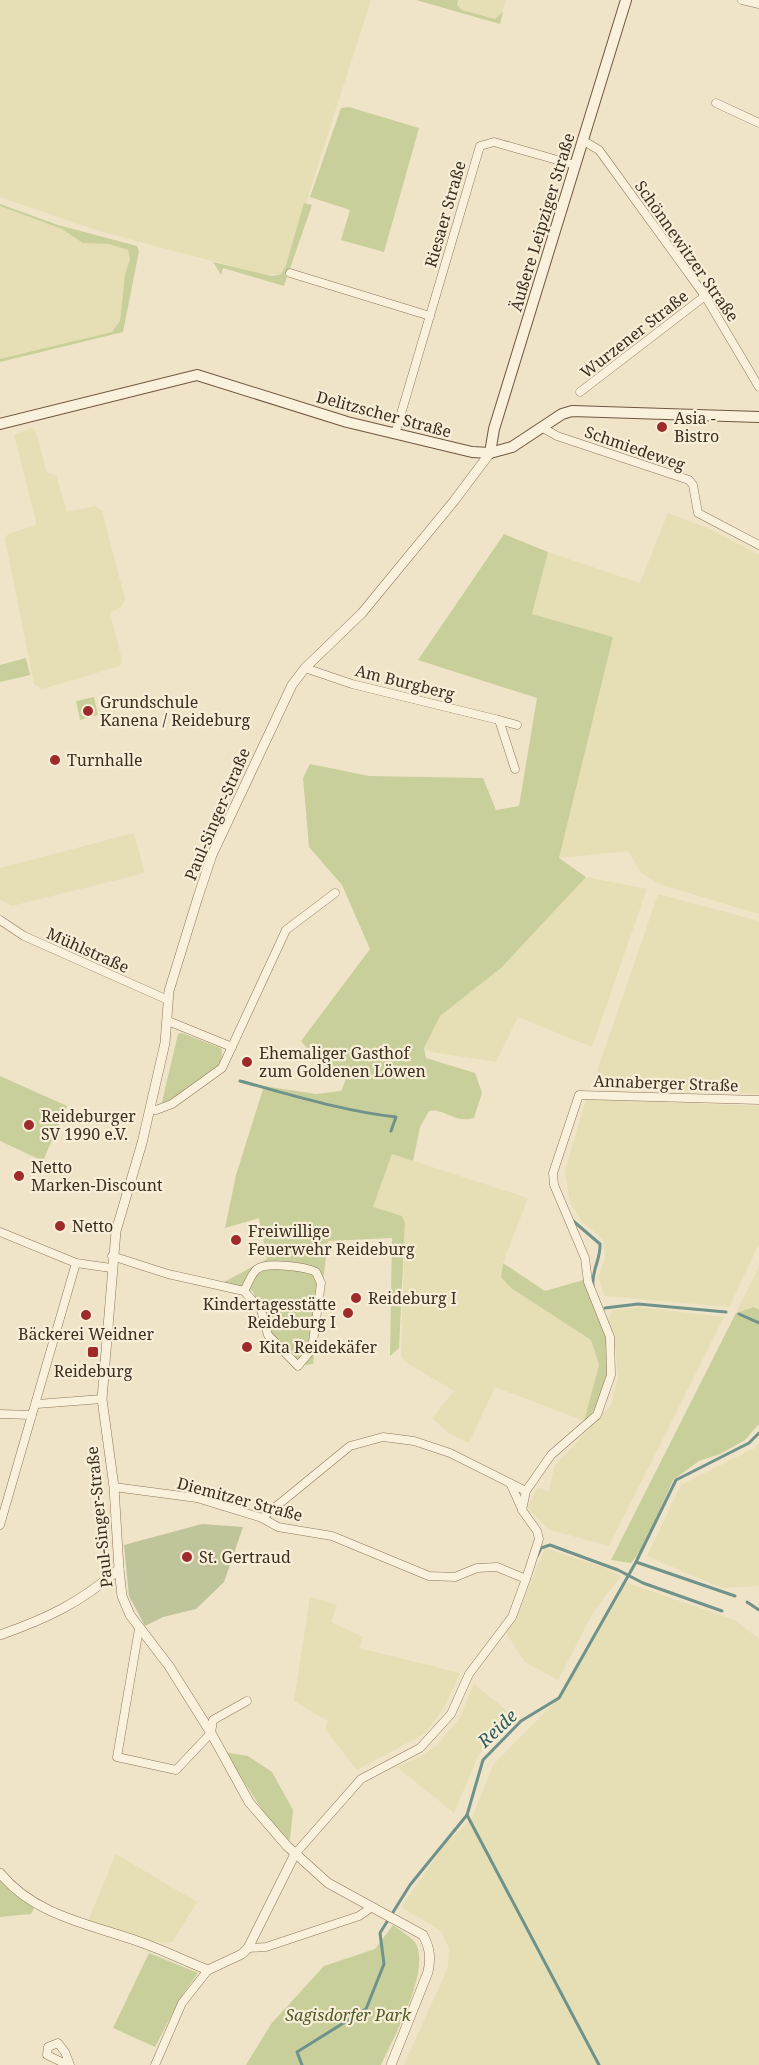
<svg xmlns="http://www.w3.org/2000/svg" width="759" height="2065" font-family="'Noto Serif',serif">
	<rect width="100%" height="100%" fill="#f0e4c8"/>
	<g fill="#e6deb5">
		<path d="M0,0H371L286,265L281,274H262L136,241L90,228L0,197Z"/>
		<path d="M458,0H506L501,16L495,19L462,10L457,5Z"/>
		<path d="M0,206L62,229L83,243L109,244L128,250L130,259L125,274L120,321L116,329L107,335L0,359Z"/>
		<path d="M32,428L35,429L47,473L56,475L67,512L95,506L102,511L125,599L122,606L110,613L122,660L120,666L42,689L34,684L5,539L8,534L35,525L36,522L14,435Z"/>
		<path d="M668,513L712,530L759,555V914L662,885L642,874L628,851L559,858L613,637L532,614L548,552L640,583Z"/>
		<path d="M134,833L145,873L12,906L0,900V868Z"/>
		<path d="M586,877L647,889L592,1047L518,1017L496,1062L432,1052L424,1048L440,1016L501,968Z"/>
		<path d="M658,894L759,921V1094L592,1086Z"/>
		<path d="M586,1099L759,1106V1244L729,1307L605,1296L598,1278L605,1258L603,1239L583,1223L570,1203L565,1171Z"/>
		<path d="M392,1154L528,1198L503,1263L501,1277L511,1288L591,1340L599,1365L584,1421L495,1387L469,1443L448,1433L432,1418L454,1391L405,1362L401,1356L405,1222L404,1218L373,1207Z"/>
		<path d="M759,1266V1310L754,1307L736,1313Z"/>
		<path d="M638,1307L724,1317L609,1546L550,1530L527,1508L538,1488L549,1491L554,1467L611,1405L618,1377L615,1344L608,1319L613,1310Z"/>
		<path d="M759,1443V1586L722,1588L647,1556L681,1485L755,1448Z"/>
		<path d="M545,1548L608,1569L621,1576L594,1611L558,1680L525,1662L506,1633L515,1621Z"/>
		<path d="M625,1582L734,1620L759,1639V2065H404L448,1967L449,1948L441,1931L401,1907L446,1843L471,1820L493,1765L559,1698Z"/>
		<path d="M310,1597L337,1605L331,1622L363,1637L359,1648L460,1673L444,1708L424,1734L357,1770L325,1729L328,1721L294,1701Z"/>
		<path d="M474,1684L515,1717L479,1754L454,1813L397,1767L422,1756L438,1744L459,1719Z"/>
		<path d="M116,1854L197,1902L172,1942H149L88,1921Z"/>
	</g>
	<g fill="#c9cf9b">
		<path d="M416,0H458L457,5L462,10L495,19L503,12L500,24Z"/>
		<path d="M349,107L419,128L384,252L341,240L350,210L310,197L341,108Z"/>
		<path d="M304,203L312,205L284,286L223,268L221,275L213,262L272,276L281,274L286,265Z"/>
		<path d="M0,204L58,225L137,246L139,251L123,332L0,362V359L112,332L120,321L125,274L130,259L128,250L109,244L83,243L62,229L0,206Z"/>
		<path d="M504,534L548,552L532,614L613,637L559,858L586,877L501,968L440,1016L424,1048L426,1058L475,1073L482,1093L474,1118C455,1124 443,1107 429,1111L420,1127L413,1161L392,1154L373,1207L402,1216L405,1222L399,1348L390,1356L392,1238L328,1241L313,1364L298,1366L268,1335L253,1291L220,1284L267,1259L259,1218L225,1228L236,1175L264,1086L316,1094L341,1091L345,1082V1070L321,1065L301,1041L370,949L342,885L309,847L303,778L310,764L369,776L483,778L496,810L519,806L537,698L418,660Z"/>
		<path d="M26,658L30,675L0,682V665Z"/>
		<path d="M94,697L98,715L80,720L76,701Z"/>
		<path d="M182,1033L221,1048C229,1077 181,1095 161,1106L178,1034Z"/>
		<path d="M0,1076L67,1106L43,1161L0,1141Z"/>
		<path d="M503,1263L545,1291L583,1280C591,1298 600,1317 606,1336C613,1360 605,1406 584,1421L599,1365L591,1340L511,1288L501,1277Z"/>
		<path d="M754,1307L759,1310V1424L745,1440L720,1454L699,1461L673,1480L642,1549L631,1563L611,1560L736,1313Z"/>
		<path d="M224,1752L248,1756L272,1772L293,1810L290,1840L281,1838Z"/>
		<path d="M0,1880L18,1897L35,1907L31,1914L0,1917Z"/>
		<path d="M393,1925C399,1930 410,1936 415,1942C432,1970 393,2038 381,2065H246L271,2024L324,1966L375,1949Z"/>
		<path d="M149,1953L198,1973L181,1997L155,2047L113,2028Z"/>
	</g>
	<path fill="#bfc49a" d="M202,1524L243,1527L224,1582L196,1609L163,1617L145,1626L129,1596L124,1545Z"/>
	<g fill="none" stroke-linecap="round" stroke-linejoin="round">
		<g stroke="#6f938a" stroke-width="3">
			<path d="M240,1081C292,1095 343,1111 396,1117L391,1131"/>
			<path d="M572,1220L600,1244C601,1259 591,1272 593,1286"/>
			<path d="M605,1308L638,1304L726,1312"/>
			<path d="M739,1314L759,1323"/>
			<path d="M537,1556L541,1548L550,1545L618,1570L643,1583L722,1611"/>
			<path d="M636,1562L735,1596"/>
			<path d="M747,1602L759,1610"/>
			<path d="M467,1815L599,2065"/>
			<path d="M302,2065L297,2052L366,2009L384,1964L380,1933L410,1885L467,1815L483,1760L521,1721L559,1698L636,1562L676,1480L749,1443L759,1433"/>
		</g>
		<defs>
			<g id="minor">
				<path d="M742,0L759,4"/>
				<path d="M716,103L759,123"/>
				<path d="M582,140L599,150L705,296L759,387"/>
				<path d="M290,273L430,316"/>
				<path d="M580,392L705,296"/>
				<path d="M543,428L557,436L689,480L693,485L698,513L759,545"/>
				<path d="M395,434L480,146L494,142L575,165"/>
				<path d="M305,668L352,684L499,720L515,769"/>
				<path d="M499,720L517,725"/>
				<path d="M0,920L24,936L168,1000"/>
				<path d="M168,1021L232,1047"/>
				<path d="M150,1109L156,1110L172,1104L222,1068L286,930L335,893"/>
				<path d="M0,1232L76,1263L111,1268"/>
				<path d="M112,1256L168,1274L244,1291L261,1310L268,1335L298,1366L312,1349L321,1283L316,1272C306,1267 265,1261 256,1270C251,1275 248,1284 244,1291"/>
				<path d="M37,1404L102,1399"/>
				<path d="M0,1414L32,1415"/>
				<path d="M511,1485L522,1509"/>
				<path d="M114,1487L197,1498L262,1518L278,1527L332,1536L429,1576L455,1577L477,1568L497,1567L526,1579"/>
				<path d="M262,1518L350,1446L383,1437L414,1441L450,1453L526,1491"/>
				<path d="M0,1525L76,1263"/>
				<path d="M139,1629L117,1757L176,1770L211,1733L213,1720L247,1701"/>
				<path d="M295,1854L361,1779L420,1748L451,1714L469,1674L512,1617L526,1579L539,1539L537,1531L522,1510L526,1491L551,1455L597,1415L611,1375L610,1337L588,1282L585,1258L554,1185L553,1173L579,1095L759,1100"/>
				<path d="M248,1948L266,1947L359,1916L372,1907"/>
				<path d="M68,2065L47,2055L48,2047L58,2043L65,2052L70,2065"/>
				<path d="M155,2065L182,2003L208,1970"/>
			</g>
			<g id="tertiary">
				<path d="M0,1635C48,1618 80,1603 119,1569"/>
				<path d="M0,1873C35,1916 90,1924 140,1942C163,1950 185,1961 208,1970L242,1954L248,1948L295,1854"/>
				<path d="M391,2065L428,1972C431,1958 430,1948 423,1935L328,1883L287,1846L249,1802L211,1733L169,1666L130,1615L122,1596L119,1569L114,1487L102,1399L116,1231L142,1143L165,1043L169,991L198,897L212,855L292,685L305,668L362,613L454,501L490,453"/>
			</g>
			<g id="secondary">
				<path d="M0,424L197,375L347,422L472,452L490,453L512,447L562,414L572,411L759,417"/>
				<path d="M490,453L494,429L626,0"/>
			</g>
		</defs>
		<use href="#minor" stroke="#8d765c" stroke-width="9"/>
		<use href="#tertiary" stroke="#8d765c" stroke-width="10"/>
		<use href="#secondary" stroke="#6f573f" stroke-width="12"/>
		<use href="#minor" stroke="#faf1dc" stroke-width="8"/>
		<use href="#tertiary" stroke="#faf1dc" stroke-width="9"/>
		<use href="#secondary" stroke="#faf1dc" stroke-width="10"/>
	</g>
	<g fill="#9e2a2b" stroke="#f7eed8" stroke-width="2">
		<circle cx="662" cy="427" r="6"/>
		<circle cx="88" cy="711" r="6"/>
		<circle cx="55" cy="760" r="6"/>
		<circle cx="247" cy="1062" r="6"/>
		<circle cx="29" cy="1125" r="6"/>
		<circle cx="19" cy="1176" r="6"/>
		<circle cx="60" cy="1226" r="6"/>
		<circle cx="236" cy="1240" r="6"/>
		<circle cx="356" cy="1298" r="6"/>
		<circle cx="348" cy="1313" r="6"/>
		<circle cx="86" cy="1315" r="6"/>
		<circle cx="247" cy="1347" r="6"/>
		<rect x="87" y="1346" width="12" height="12" rx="3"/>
		<circle cx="187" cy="1557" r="6"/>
	</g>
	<g text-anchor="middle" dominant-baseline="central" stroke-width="4.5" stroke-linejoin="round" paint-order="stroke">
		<g font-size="16" fill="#3d2e20" stroke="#f7eed8">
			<text transform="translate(445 214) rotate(-74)">Riesaer Straße</text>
			<text transform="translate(542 222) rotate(-73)">Äußere Leipziger Straße</text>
			<text transform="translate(687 251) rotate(55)">Schönnewitzer Straße</text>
			<text transform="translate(634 334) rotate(-38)">Wurzener Straße</text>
			<text transform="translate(384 414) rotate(15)">Delitzscher Straße</text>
			<text transform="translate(635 448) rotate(19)">Schmiedeweg</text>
			<text transform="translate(405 682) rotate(14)">Am Burgberg</text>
			<text transform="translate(217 814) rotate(-67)">Paul-Singer-Straße</text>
			<text transform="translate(88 950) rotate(24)">Mühlstraße</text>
			<text transform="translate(666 1083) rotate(2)">Annaberger Straße</text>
			<text transform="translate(240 1499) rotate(15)">Diemitzer Straße</text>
			<text transform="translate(99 1517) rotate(-96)">Paul-Singer-Straße</text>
		</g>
		<g font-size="16" fill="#3d2e20" stroke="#f7eed8" text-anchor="start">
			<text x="674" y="418">Asia -<tspan x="674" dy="18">Bistro</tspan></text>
			<text x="100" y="702">Grundschule<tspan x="100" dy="18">Kanena / Reideburg</tspan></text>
			<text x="67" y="760">Turnhalle</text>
			<text x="259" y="1053">Ehemaliger Gasthof<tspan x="259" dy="18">zum Goldenen Löwen</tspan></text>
			<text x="41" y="1116">Reideburger<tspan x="41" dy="18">SV 1990 e.V.</tspan></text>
			<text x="31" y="1167">Netto<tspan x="31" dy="18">Marken-Discount</tspan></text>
			<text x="72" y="1226">Netto</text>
			<text x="248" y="1231">Freiwillige<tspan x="248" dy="18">Feuerwehr Reideburg</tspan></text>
			<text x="368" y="1298">Reideburg I</text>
			<text x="336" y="1304" text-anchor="end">Kindertagesstätte<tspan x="336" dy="18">Reideburg I</tspan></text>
			<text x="86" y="1334" text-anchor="middle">Bäckerei Weidner</text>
			<text x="259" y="1347">Kita Reidekäfer</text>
			<text x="93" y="1371" text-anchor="middle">Reideburg</text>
			<text x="199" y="1557">St. Gertraud</text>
		</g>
		<g font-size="16" font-style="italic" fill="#4d5a26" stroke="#f7eed8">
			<text x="348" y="2015">Sagisdorfer Park</text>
		</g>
		<g font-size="18" font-style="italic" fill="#2f5d5a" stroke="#f7eed8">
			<text transform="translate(497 1728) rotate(-43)">Reide</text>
		</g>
	</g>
</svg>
